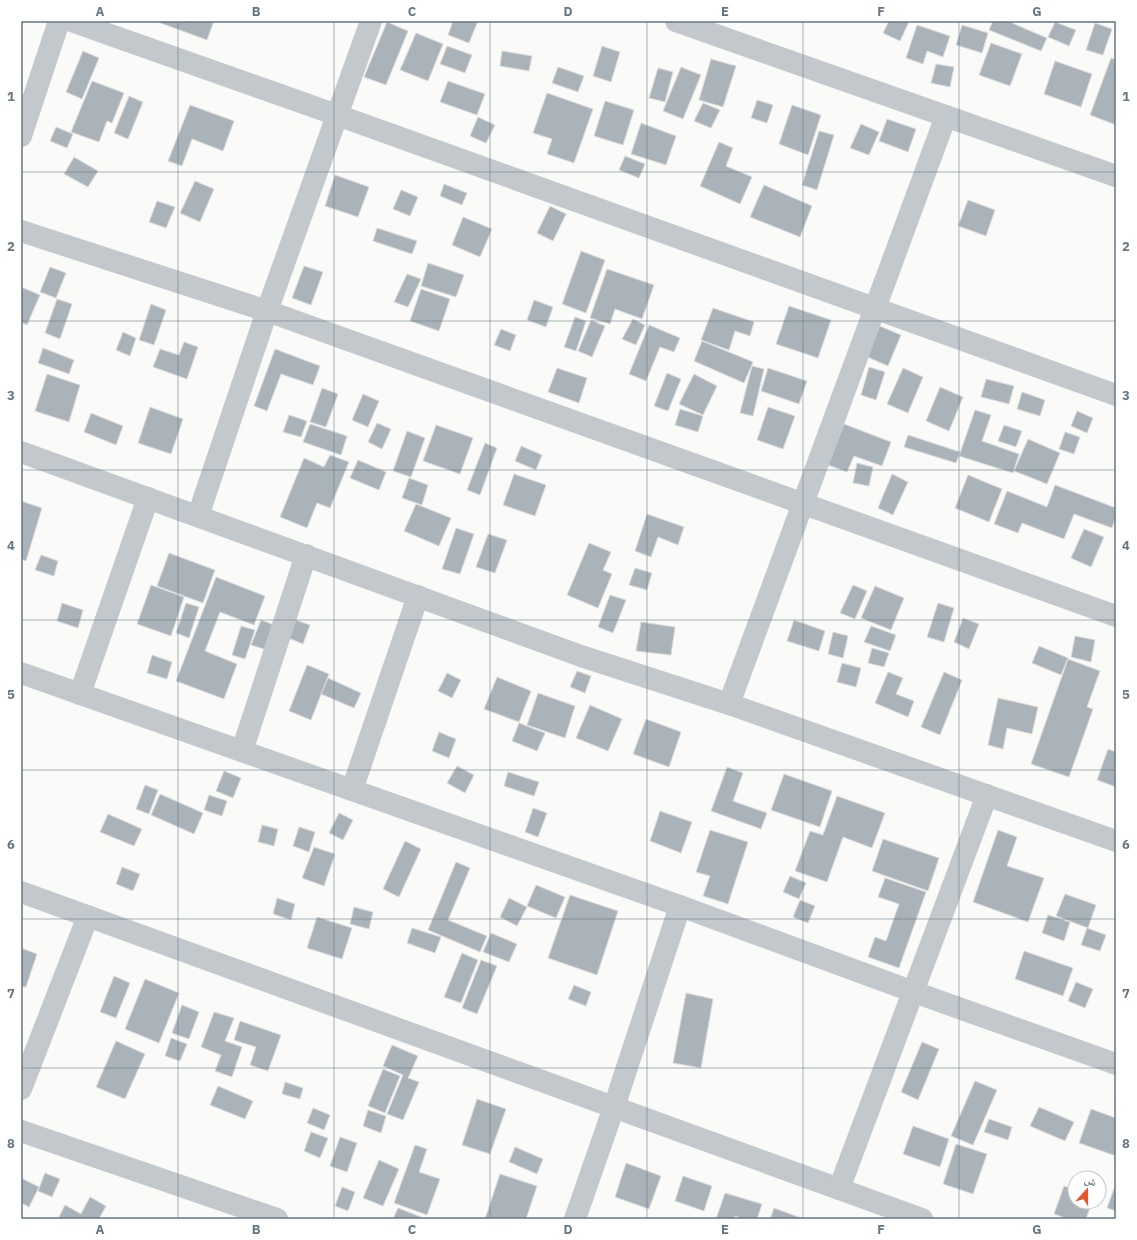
<svg xmlns="http://www.w3.org/2000/svg" width="1137" height="1240" font-family="'IBM Plex Sans','Noto Naskh Arabic',sans-serif">
	<rect width="100%" height="100%" fill="#fafaf8"/>
	<g fill="#aab3b9" stroke="#dcdcda">
		<path d="M155,21H214L207,40Z"/>
		<path d="M453,21H478L469,43L448,35Z"/>
		<path d="M889,21H905L909,22L900,41L883,33Z"/>
		<path d="M993,21H1013L1012,23L1047,38L1041,51L989,30Z"/>
		<path d="M387,22L408,31L386,85L364,77Z"/>
		<path d="M1055,22L1076,30L1069,46L1048,37Z"/>
		<path d="M1095,23L1112,29L1103,55L1086,50Z"/>
		<path d="M917,25L950,36L943,57L927,51L923,64L906,58Z"/>
		<path d="M962,25L988,33L982,53L956,45Z"/>
		<path d="M416,33L443,44L428,81L400,70Z"/>
		<path d="M991,43L1022,54L1010,86L979,75Z"/>
		<path d="M447,46L472,55L465,73L440,64Z"/>
		<path d="M602,46L620,52L611,82L593,76Z"/>
		<path d="M83,51L99,58L82,99L66,92Z"/>
		<path d="M502,51L532,56L529,71L500,66Z"/>
		<path d="M1111,58L1116,60V125L1090,115Z"/>
		<path d="M711,59L736,66L723,107L699,100Z"/>
		<path d="M1055,61L1092,74L1081,107L1044,94Z"/>
		<path d="M936,64L954,67L950,87L931,83Z"/>
		<path d="M558,67L584,76L578,92L552,83Z"/>
		<path d="M681,67L701,75L683,119L663,111Z"/>
		<path d="M658,68L673,72L665,102L649,98Z"/>
		<path d="M92,81L124,93L112,123L107,121L99,142L71,132Z"/>
		<path d="M448,81L485,94L477,115L440,102Z"/>
		<path d="M547,93L593,109L574,163L547,154L552,139L533,133Z"/>
		<path d="M129,96L143,102L128,139L114,133Z"/>
		<path d="M757,100L773,105L767,123L751,118Z"/>
		<path d="M605,101L634,110L623,145L594,136Z"/>
		<path d="M703,103L720,110L711,128L694,121Z"/>
		<path d="M190,105L234,121L223,151L192,139L182,166L168,161Z"/>
		<path d="M792,105L821,115L808,155L779,144Z"/>
		<path d="M478,117L495,125L486,143L470,136Z"/>
		<path d="M887,119L916,129L908,152L879,141Z"/>
		<path d="M641,123L676,136L666,165L631,154Z"/>
		<path d="M861,124L879,132L869,155L850,148Z"/>
		<path d="M56,127L73,134L67,148L50,141Z"/>
		<path d="M819,131L834,135L817,190L802,185Z"/>
		<path d="M719,142L733,148L726,166L752,177L740,204L700,186Z"/>
		<path d="M625,156L645,164L639,178L619,170Z"/>
		<path d="M74,157L98,171L88,187L64,174Z"/>
		<path d="M335,175L369,187L358,217L325,206Z"/>
		<path d="M195,181L214,189L200,222L180,213Z"/>
		<path d="M444,184L467,193L462,205L440,196Z"/>
		<path d="M764,185L812,206L800,237L750,217Z"/>
		<path d="M401,190L418,197L410,216L393,209Z"/>
		<path d="M968,200L995,210L986,236L958,226Z"/>
		<path d="M157,201L175,207L166,228L149,222Z"/>
		<path d="M550,206L566,214L553,241L537,233Z"/>
		<path d="M463,217L492,229L480,257L452,245Z"/>
		<path d="M377,228L417,241L412,254L373,241Z"/>
		<path d="M581,251L605,260L586,313L562,304Z"/>
		<path d="M428,263L464,275L456,297L421,286Z"/>
		<path d="M304,266L323,272L311,305L292,298Z"/>
		<path d="M50,267L66,273L56,298L40,292Z"/>
		<path d="M607,269L654,285L642,319L615,309L610,324L590,318Z"/>
		<path d="M407,274L421,279L408,307L394,302Z"/>
		<path d="M21,287L40,295L27,325L21,322Z"/>
		<path d="M421,289L450,299L439,331L410,321Z"/>
		<path d="M57,299L72,304L60,339L45,333Z"/>
		<path d="M534,300L553,307L546,327L527,320Z"/>
		<path d="M151,304L166,310L154,345L139,340Z"/>
		<path d="M789,306L831,320L818,358L776,344Z"/>
		<path d="M713,308L754,322L750,336L735,331L729,350L701,340Z"/>
		<path d="M575,317L586,321L576,351L564,347Z"/>
		<path d="M633,319L645,325L636,345L622,339Z"/>
		<path d="M591,320L605,326L592,357L578,351Z"/>
		<path d="M875,324L901,335L888,366L863,355Z"/>
		<path d="M649,325L680,338L674,352L660,347L646,381L629,374Z"/>
		<path d="M501,329L516,335L510,351L494,345Z"/>
		<path d="M123,332L136,338L130,356L116,350Z"/>
		<path d="M702,341L753,362L744,383L694,361Z"/>
		<path d="M184,342L198,347L187,379L153,367L160,349L179,355Z"/>
		<path d="M43,348L74,360L69,374L38,363Z"/>
		<path d="M275,349L320,366L313,385L281,374L267,411L254,406Z"/>
		<path d="M752,366L764,369L753,416L740,413Z"/>
		<path d="M869,367L885,372L876,400L861,395Z"/>
		<path d="M557,368L587,378L579,403L548,392Z"/>
		<path d="M768,368L807,381L799,404L761,391Z"/>
		<path d="M903,368L923,377L908,413L887,404Z"/>
		<path d="M667,373L681,379L668,411L654,406Z"/>
		<path d="M47,374L80,385L69,422L35,411Z"/>
		<path d="M694,374L717,386L703,415L679,404Z"/>
		<path d="M986,379L1014,386L1009,404L981,397Z"/>
		<path d="M940,387L963,397L949,431L926,421Z"/>
		<path d="M322,388L338,394L326,427L310,422Z"/>
		<path d="M1022,392L1045,400L1040,416L1017,409Z"/>
		<path d="M363,394L379,401L368,427L352,420Z"/>
		<path d="M150,407L183,419L171,454L138,443Z"/>
		<path d="M768,407L795,416L783,449L757,440Z"/>
		<path d="M680,409L703,416L698,432L675,425Z"/>
		<path d="M975,410L991,415L982,441L1019,454L1013,473L959,456Z"/>
		<path d="M1077,411L1093,418L1087,433L1071,426Z"/>
		<path d="M91,413L123,426L116,445L84,432Z"/>
		<path d="M289,415L307,421L301,437L283,432Z"/>
		<path d="M377,423L391,429L382,449L368,442Z"/>
		<path d="M310,424L347,436L341,455L303,442Z"/>
		<path d="M844,424L891,442L882,466L854,456L847,472L828,465Z"/>
		<path d="M436,425L473,438L460,474L423,461Z"/>
		<path d="M1004,425L1022,431L1016,447L998,441Z"/>
		<path d="M407,431L425,438L411,477L393,471Z"/>
		<path d="M1065,432L1080,437L1074,454L1059,449Z"/>
		<path d="M908,435L960,452L956,463L904,447Z"/>
		<path d="M1028,439L1060,453L1047,484L1014,471Z"/>
		<path d="M485,443L497,448L480,495L467,490Z"/>
		<path d="M521,446L542,455L536,470L515,461Z"/>
		<path d="M330,455L349,462L330,508L317,503L307,528L280,517L304,458L324,467Z"/>
		<path d="M358,460L386,472L379,490L350,478Z"/>
		<path d="M857,463L873,467L869,486L853,483Z"/>
		<path d="M514,474L546,485L535,516L503,505Z"/>
		<path d="M892,474L908,482L893,515L878,508Z"/>
		<path d="M968,475L1002,489L989,522L955,508Z"/>
		<path d="M409,478L428,485L422,505L402,498Z"/>
		<path d="M1055,485L1116,508V517L1112,528L1074,514L1064,539L1022,523L1018,533L994,524L1007,491L1047,507Z"/>
		<path d="M21,501L42,508L26,561L21,559Z"/>
		<path d="M416,504L451,518L439,546L404,531Z"/>
		<path d="M647,514L684,527L678,545L658,537L651,557L635,551Z"/>
		<path d="M456,528L474,534L460,574L442,569Z"/>
		<path d="M1084,529L1104,537L1091,567L1071,558Z"/>
		<path d="M488,534L507,540L495,573L476,567Z"/>
		<path d="M589,543L611,552L603,570L612,574L598,608L567,595Z"/>
		<path d="M169,553L215,570L203,603L157,586Z"/>
		<path d="M41,555L58,561L54,576L35,570Z"/>
		<path d="M635,568L652,573L647,590L629,585Z"/>
		<path d="M216,577L265,596L254,625L220,612L205,651L237,664L224,699L176,681Z"/>
		<path d="M151,585L184,597L171,636L137,624Z"/>
		<path d="M853,585L867,591L855,619L840,613Z"/>
		<path d="M875,586L904,598L891,630L861,618Z"/>
		<path d="M610,595L626,600L613,633L598,627Z"/>
		<path d="M62,603L83,610L78,628L57,621Z"/>
		<path d="M186,603L199,607L189,638L176,633Z"/>
		<path d="M938,603L954,608L944,642L927,637Z"/>
		<path d="M963,618L979,624L969,649L954,642Z"/>
		<path d="M293,619L310,625L303,644L286,637Z"/>
		<path d="M261,620L279,627L270,651L251,645Z"/>
		<path d="M794,620L825,631L819,651L787,641Z"/>
		<path d="M641,622L675,627L671,655L636,651Z"/>
		<path d="M241,626L255,630L245,659L232,655Z"/>
		<path d="M871,626L896,635L890,651L864,642Z"/>
		<path d="M833,632L848,636L843,658L828,654Z"/>
		<path d="M1075,636L1095,640L1091,662L1071,657Z"/>
		<path d="M1039,646L1068,658L1061,675L1032,663Z"/>
		<path d="M872,648L889,653L884,667L868,663Z"/>
		<path d="M152,655L172,662L167,679L147,673Z"/>
		<path d="M1068,659L1100,671L1087,707L1093,709L1069,777L1031,764Z"/>
		<path d="M842,663L861,668L856,687L837,682Z"/>
		<path d="M307,665L329,674L311,720L289,711Z"/>
		<path d="M577,671L591,676L585,693L570,687Z"/>
		<path d="M888,672L903,678L896,694L914,701L908,717L875,703Z"/>
		<path d="M944,672L962,680L940,735L921,727Z"/>
		<path d="M447,673L461,680L452,698L438,691Z"/>
		<path d="M497,677L531,691L519,722L484,709Z"/>
		<path d="M328,678L361,693L354,708L321,694Z"/>
		<path d="M538,693L575,706L565,738L527,725Z"/>
		<path d="M998,698L1038,707L1032,734L1007,728L1003,749L988,745Z"/>
		<path d="M590,705L622,719L608,751L576,738Z"/>
		<path d="M646,719L681,732L669,767L633,754Z"/>
		<path d="M519,723L545,733L537,751L512,741Z"/>
		<path d="M439,732L456,739L449,758L432,751Z"/>
		<path d="M1108,749L1116,752V787L1097,780Z"/>
		<path d="M457,766L474,775L465,793L447,783Z"/>
		<path d="M727,767L743,773L733,801L767,813L761,829L711,811Z"/>
		<path d="M224,771L241,778L233,798L216,791Z"/>
		<path d="M508,772L539,782L534,796L504,786Z"/>
		<path d="M784,774L832,791L820,827L771,810Z"/>
		<path d="M145,785L158,790L149,814L136,809Z"/>
		<path d="M160,794L203,813L194,834L151,815Z"/>
		<path d="M209,795L227,801L222,816L204,810Z"/>
		<path d="M837,796L885,813L872,848L843,837L827,882L795,871L810,831L823,835Z"/>
		<path d="M533,808L547,813L538,837L525,832Z"/>
		<path d="M660,811L692,822L681,853L650,841Z"/>
		<path d="M339,813L353,820L343,840L329,833Z"/>
		<path d="M108,814L142,829L134,846L100,832Z"/>
		<path d="M262,825L278,829L274,846L258,842Z"/>
		<path d="M299,827L315,832L309,852L293,846Z"/>
		<path d="M710,830L748,842L728,904L703,896L710,876L696,872Z"/>
		<path d="M998,830L1017,837L1007,866L1044,878L1028,922L973,902Z"/>
		<path d="M883,839L939,858L928,891L872,871Z"/>
		<path d="M405,841L421,849L399,897L383,889Z"/>
		<path d="M314,847L335,854L324,886L302,878Z"/>
		<path d="M456,862L470,868L448,920L487,936L480,952L428,930Z"/>
		<path d="M122,867L140,874L133,891L116,884Z"/>
		<path d="M790,876L806,883L799,899L783,892Z"/>
		<path d="M885,878L926,892L899,968L868,957L875,937L886,941L899,904L878,897Z"/>
		<path d="M536,885L565,897L556,918L527,906Z"/>
		<path d="M1065,894L1096,905L1088,928L1056,916Z"/>
		<path d="M570,895L618,911L597,975L548,958Z"/>
		<path d="M277,898L295,904L291,920L273,914Z"/>
		<path d="M509,898L527,907L517,926L500,917Z"/>
		<path d="M800,900L815,906L808,923L793,917Z"/>
		<path d="M354,907L373,912L369,929L350,924Z"/>
		<path d="M1048,915L1070,922L1064,941L1042,933Z"/>
		<path d="M317,917L352,928L342,959L307,948Z"/>
		<path d="M412,928L441,937L435,953L407,943Z"/>
		<path d="M1087,928L1106,935L1100,951L1081,945Z"/>
		<path d="M491,933L517,944L509,962L483,952Z"/>
		<path d="M21,948L37,954L26,987L21,986Z"/>
		<path d="M1024,951L1073,968L1063,996L1015,979Z"/>
		<path d="M462,953L478,960L461,1003L444,997Z"/>
		<path d="M481,960L497,966L477,1014L462,1008Z"/>
		<path d="M114,976L130,983L116,1018L100,1012Z"/>
		<path d="M145,979L179,993L159,1043L125,1029Z"/>
		<path d="M1076,982L1093,989L1085,1008L1068,1001Z"/>
		<path d="M574,985L591,992L586,1006L568,999Z"/>
		<path d="M686,993L713,999L701,1068L673,1063Z"/>
		<path d="M182,1005L199,1012L189,1039L172,1033Z"/>
		<path d="M214,1012L234,1018L225,1041L242,1047L232,1077L215,1071L221,1055L201,1047Z"/>
		<path d="M240,1021L281,1035L268,1071L250,1065L256,1047L234,1040Z"/>
		<path d="M171,1038L187,1044L180,1061L165,1056Z"/>
		<path d="M116,1041L145,1054L125,1099L96,1087Z"/>
		<path d="M922,1042L939,1049L918,1100L901,1092Z"/>
		<path d="M392,1045L418,1056L408,1078L419,1082L403,1120L387,1114L403,1075L383,1066Z"/>
		<path d="M383,1069L400,1076L385,1113L368,1106Z"/>
		<path d="M975,1081L997,1090L973,1145L951,1136Z"/>
		<path d="M285,1082L303,1088L300,1099L282,1094Z"/>
		<path d="M218,1086L253,1101L245,1119L210,1105Z"/>
		<path d="M477,1099L506,1109L490,1154L462,1145Z"/>
		<path d="M1039,1107L1074,1122L1065,1141L1030,1126Z"/>
		<path d="M313,1108L330,1115L324,1130L307,1123Z"/>
		<path d="M1091,1109L1116,1118V1156L1079,1143Z"/>
		<path d="M368,1110L386,1116L381,1133L363,1126Z"/>
		<path d="M989,1119L1012,1127L1008,1140L984,1132Z"/>
		<path d="M913,1126L949,1139L940,1167L903,1154Z"/>
		<path d="M311,1132L328,1138L320,1158L304,1151Z"/>
		<path d="M340,1137L357,1143L347,1172L330,1166Z"/>
		<path d="M956,1144L987,1154L973,1194L943,1184Z"/>
		<path d="M415,1145L427,1149L419,1172L440,1179L427,1215L394,1203Z"/>
		<path d="M515,1147L543,1159L537,1174L509,1162Z"/>
		<path d="M379,1160L399,1169L383,1206L363,1198Z"/>
		<path d="M626,1163L661,1176L649,1209L615,1197Z"/>
		<path d="M45,1173L60,1179L52,1197L38,1191Z"/>
		<path d="M500,1174L537,1186L526,1219H485Z"/>
		<path d="M683,1176L712,1186L704,1211L675,1201Z"/>
		<path d="M21,1178L39,1187L29,1207L21,1203Z"/>
		<path d="M1116,1183V1211L1107,1208Z"/>
		<path d="M1064,1186L1075,1190V1202H1092L1086,1219H1068L1054,1214Z"/>
		<path d="M342,1187L355,1192L348,1211L335,1206Z"/>
		<path d="M725,1193L762,1204L757,1219H744L735,1216L734,1219H716Z"/>
		<path d="M90,1197L106,1206L99,1219H63L59,1217L65,1205L81,1214Z"/>
		<path d="M398,1208L421,1217L420,1219H393Z"/>
		<path d="M774,1208L804,1219H770Z"/>
	</g>
	<g fill="none" stroke-linecap="round" stroke-linejoin="round">
		<g stroke="#c3c8cc" stroke-width="22">
			<path d="M71,21L337,115L1116,395"/>
			<path d="M676,21L1116,176"/>
			<path d="M21,136L59,21"/>
			<path d="M21,231L267,311L1116,616"/>
			<path d="M21,452L581,656L729,704L1116,841"/>
			<path d="M198,516L267,311L371,21"/>
			<path d="M21,673L680,906L914,992L1116,1064"/>
			<path d="M80,694L148,498"/>
			<path d="M729,704L946,116"/>
			<path d="M242,751L306,555"/>
			<path d="M352,790L418,596"/>
			<path d="M21,892L922,1219"/>
			<path d="M21,1089L88,916"/>
			<path d="M21,1131L277,1219"/>
			<path d="M839,1189L987,795"/>
			<path d="M575,1219L614,1107L680,906"/>
		</g>
	</g>
	<path fill="none" stroke="#657683" stroke-width="1" stroke-opacity="0.55" d="M178,21V1219M334,21V1219M490,21V1219M647,21V1219M803,21V1219M959,21V1219M21,172H1116M21,321H1116M21,470H1116M21,620H1116M21,770H1116M21,919H1116M21,1068H1116"/>
	<rect width="1137" height="1240" fill="none" stroke="#ffffff" stroke-width="44"/>
	<g transform="translate(1087 1190) rotate(21)"><circle r="19" fill="#ffffff" stroke="#c1c8cd"/>
	<path d="M0-3L7 15L0 10L-7 15Z" fill="#e4572e"/>
	<text y="-6" font-size="11" font-weight="bold" text-anchor="middle" fill="#657683">ش</text>
	</g>
	<rect x="22" y="22" width="1093" height="1196" fill="none" stroke="#657683" stroke-width="1.5"/>
	<g font-size="13" text-anchor="middle" font-weight="bold" fill="#657683">
		<text x="100" y="16">A</text>
		<text x="256" y="16">B</text>
		<text x="412" y="16">C</text>
		<text x="568" y="16">D</text>
		<text x="725" y="16">E</text>
		<text x="881" y="16">F</text>
		<text x="1037" y="16">G</text>
		<text x="11" y="101">1</text>
		<text x="1126" y="101">1</text>
		<text x="11" y="251">2</text>
		<text x="1126" y="251">2</text>
		<text x="11" y="400">3</text>
		<text x="1126" y="400">3</text>
		<text x="11" y="550">4</text>
		<text x="1126" y="550">4</text>
		<text x="11" y="699">5</text>
		<text x="1126" y="699">5</text>
		<text x="11" y="849">6</text>
		<text x="1126" y="849">6</text>
		<text x="11" y="998">7</text>
		<text x="1126" y="998">7</text>
		<text x="11" y="1148">8</text>
		<text x="1126" y="1148">8</text>
		<text x="100" y="1234">A</text>
		<text x="256" y="1234">B</text>
		<text x="412" y="1234">C</text>
		<text x="568" y="1234">D</text>
		<text x="725" y="1234">E</text>
		<text x="881" y="1234">F</text>
		<text x="1037" y="1234">G</text>
	</g>
</svg>
